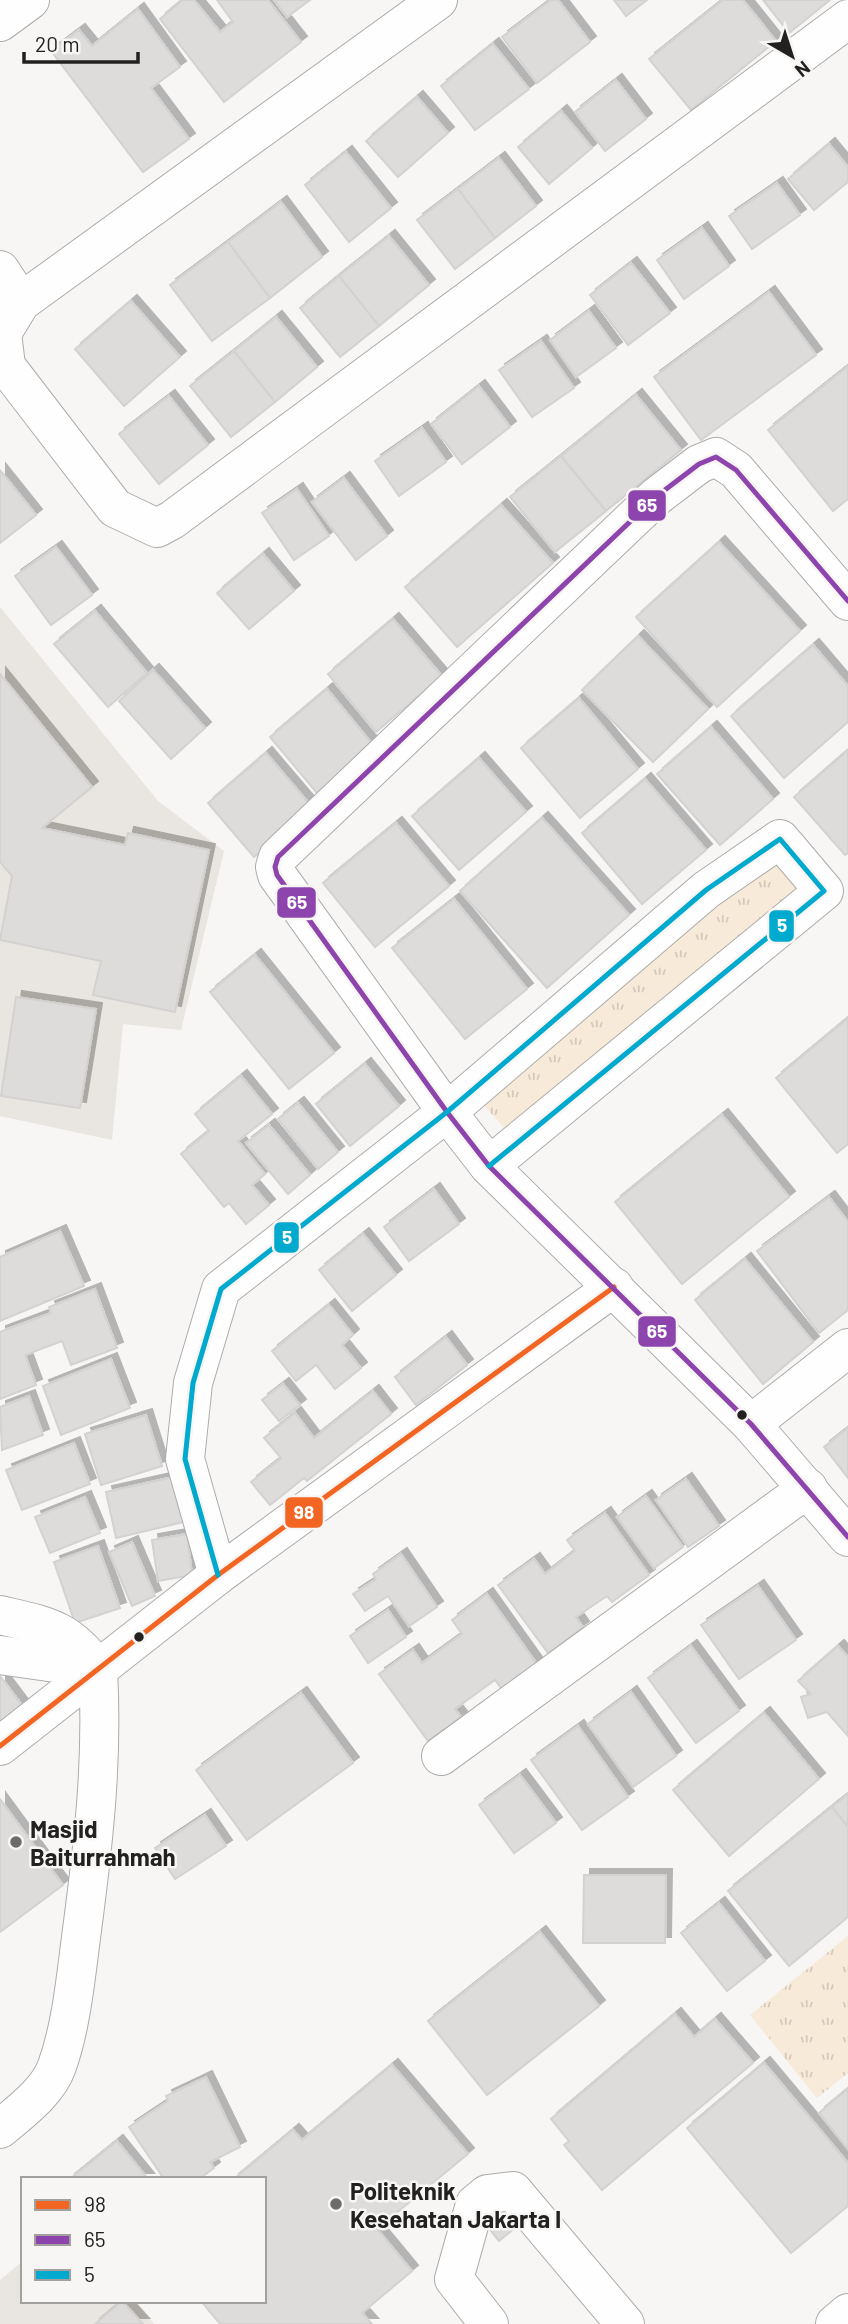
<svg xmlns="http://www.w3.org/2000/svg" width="848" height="2324" font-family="Barlow,sans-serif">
	<defs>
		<pattern id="park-tufts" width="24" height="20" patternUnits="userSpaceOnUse" patternTransform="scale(1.75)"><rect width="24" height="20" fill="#f8ead8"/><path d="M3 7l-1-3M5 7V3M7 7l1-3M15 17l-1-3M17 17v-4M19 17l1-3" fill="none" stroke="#d4c8b9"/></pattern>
		<filter id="shadow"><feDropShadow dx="6" dy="-6" stdDeviation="0" flood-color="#0004"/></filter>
	</defs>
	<rect width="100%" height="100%" fill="#f7f6f5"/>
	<g fill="#e9e5e0">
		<path d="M0,607L158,801L224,851L181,1030L123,1024L112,1140L0,1116Z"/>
		<path d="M23,2261V2301H134L154,2324H0V2280Z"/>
	</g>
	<g fill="url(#park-tufts)">
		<path d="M780,839L824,891L517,1143L475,1095Z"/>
		<path d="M848,1936V2073L817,2098L750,2015Z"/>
	</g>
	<g fill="#dddcdb" stroke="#d3d2d1" stroke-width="2" filter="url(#shadow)">
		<path d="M183,0H194L220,32L233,22L217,0H268L301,42L224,102L160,19Z"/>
		<path d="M274,0H310L287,17Z"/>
		<path d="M551,0H558L590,42L537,83L502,37Z"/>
		<path d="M614,0H647L626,16Z"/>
		<path d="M723,0H743L776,41L691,110L649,59Z"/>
		<path d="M763,0H830L789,33Z"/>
		<path d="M138,9L180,67L151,88L189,139L143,172L51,51L79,30L92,46Z"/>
		<path d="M493,44L529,89L475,130L441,86Z"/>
		<path d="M616,80L646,119L605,151L575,112Z"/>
		<path d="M417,97L448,133L398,177L366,141Z"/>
		<path d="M561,111L592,148L549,184L518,147Z"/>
		<path d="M829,144L848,167V182L814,210L788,179Z"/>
		<path d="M346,152L391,208L349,242L305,185Z"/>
		<path d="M499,158L536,206L495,238L458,189Z"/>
		<path d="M777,183L800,215L752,249L729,216Z"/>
		<path d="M458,189L495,238L455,269L417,220Z"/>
		<path d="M281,202L322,257L270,298L228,242Z"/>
		<path d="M702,228L729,266L684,299L657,260Z"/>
		<path d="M389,236L429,285L379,326L339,276Z"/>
		<path d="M228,242L270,298L212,341L170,285Z"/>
		<path d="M631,263L670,313L628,345L590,295Z"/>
		<path d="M339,276L379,326L340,357L300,308Z"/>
		<path d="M769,292L816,355L701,440L654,377Z"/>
		<path d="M131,301L180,357L124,406L75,349Z"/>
		<path d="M589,311L616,348L576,377L550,340Z"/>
		<path d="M276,317L317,367L275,402L234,351Z"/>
		<path d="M541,341L574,388L532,417L499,370Z"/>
		<path d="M234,351L275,402L231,437L190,386Z"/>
		<path d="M848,366V499L833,511L768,430Z"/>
		<path d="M479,386L510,427L462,464L431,424Z"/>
		<path d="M636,395L681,450L606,511L561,456Z"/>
		<path d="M169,396L208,445L159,484L119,434Z"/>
		<path d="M422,428L446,462L399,496L375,461Z"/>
		<path d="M561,456L606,511L555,552L510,497Z"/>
		<path d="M0,470L36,515L0,543Z"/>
		<path d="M344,478L387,536L356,560L312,502Z"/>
		<path d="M297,489L329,536L294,560L262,513Z"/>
		<path d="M501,505L553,563L457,647L405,587Z"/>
		<path d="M719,542L800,631L717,707L636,617Z"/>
		<path d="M56,547L92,595L51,625L15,576Z"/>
		<path d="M263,554L294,591L249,629L217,593Z"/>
		<path d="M95,611L147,673L108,707L54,644Z"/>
		<path d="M393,619L442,676L376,732L328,674Z"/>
		<path d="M638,636L708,709L653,762L582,690Z"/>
		<path d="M813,645L848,686V722L784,778L731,716Z"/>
		<path d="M153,670L205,728L171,759L119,701Z"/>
		<path d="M0,674L92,787L42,828L125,845L128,833L209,850L175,1012L93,995L101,961L0,940L12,876L0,862Z"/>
		<path d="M327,689L374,746L317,793L270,737Z"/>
		<path d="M579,698L638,769L580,818L521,748Z"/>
		<path d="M711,727L773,799L720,845L657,774Z"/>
		<path d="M848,750V853L845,855L794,797Z"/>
		<path d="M266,753L312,807L254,857L208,803Z"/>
		<path d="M479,758L526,812L459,870L412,816Z"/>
		<path d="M645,779L706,850L642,904L582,833Z"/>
		<path d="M542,818L629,915L547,988L460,891Z"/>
		<path d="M396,823L449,886L375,947L323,883Z"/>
		<path d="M454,899L527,989L465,1039L392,948Z"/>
		<path d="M255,955L334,1053L289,1089L210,992Z"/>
		<path d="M16,997L96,1009L80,1108L1,1096Z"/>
		<path d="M848,1018V1144L837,1153L776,1078Z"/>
		<path d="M365,1064L399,1106L350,1146L316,1104Z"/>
		<path d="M241,1076L272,1114L238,1141L265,1174L252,1185L269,1205L246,1224L229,1203L224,1207L181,1154L209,1131L195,1114Z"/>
		<path d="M298,1103L338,1152L318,1169L278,1119Z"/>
		<path d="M722,1115L789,1197L682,1284L615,1202Z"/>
		<path d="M269,1125L310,1175L288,1194L246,1143Z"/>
		<path d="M434,1189L459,1224L409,1261L384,1227Z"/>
		<path d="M829,1197L848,1222V1310L819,1333L757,1251Z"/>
		<path d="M60,1231L84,1286L0,1321V1257Z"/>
		<path d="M363,1234L396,1275L352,1311L319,1270Z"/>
		<path d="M745,1259L813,1342L763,1384L695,1300Z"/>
		<path d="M95,1289L117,1348L71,1365L62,1341L25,1355L36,1385L0,1399V1332L51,1313L49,1307Z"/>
		<path d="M329,1305L353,1335L342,1345L361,1368L335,1389L316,1365L296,1381L272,1351Z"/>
		<path d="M446,1337L467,1365L416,1405L395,1377Z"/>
		<path d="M111,1359L130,1408L61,1435L43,1386Z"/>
		<path d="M283,1384L300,1405L279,1421L262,1400Z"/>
		<path d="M373,1391L391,1414L307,1481L304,1478L270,1505L251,1482L281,1458L264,1438L295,1413L314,1438Z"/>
		<path d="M29,1396L43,1435L2,1450L0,1407Z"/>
		<path d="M146,1415L162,1466L101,1485L85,1434Z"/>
		<path d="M848,1428V1478L824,1447Z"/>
		<path d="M74,1443L90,1484L22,1510L6,1470Z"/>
		<path d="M178,1476L188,1521L116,1538L106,1492Z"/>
		<path d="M686,1479L719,1526L688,1547L656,1500Z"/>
		<path d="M646,1496L683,1547L654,1568L617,1517Z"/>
		<path d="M85,1497L100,1533L50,1553L35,1517Z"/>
		<path d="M605,1513L649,1575L612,1602L607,1596L576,1617L583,1627L548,1653L498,1585L534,1559L545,1574L575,1551L567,1540Z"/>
		<path d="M187,1534L192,1575L158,1581L152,1540Z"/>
		<path d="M132,1542L155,1596L132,1606L109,1552Z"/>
		<path d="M98,1546L120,1608L75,1623L54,1562Z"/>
		<path d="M401,1554L437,1607L409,1626L388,1596L365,1611L353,1594L376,1579L373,1574Z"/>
		<path d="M758,1586L796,1640L739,1679L701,1625Z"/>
		<path d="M487,1594L539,1667L504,1692L495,1680L455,1709L461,1717L428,1741L379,1674L413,1650L422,1663L462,1634L452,1620Z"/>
		<path d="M388,1610L406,1637L368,1663L350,1636Z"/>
		<path d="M691,1646L739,1711L696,1743L648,1678Z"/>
		<path d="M838,1646L848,1657V1736L827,1712L808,1718L801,1697L811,1694L798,1681Z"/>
		<path d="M0,1676L31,1717L0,1734Z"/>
		<path d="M631,1692L676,1756L633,1787L588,1724Z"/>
		<path d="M301,1693L353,1763L247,1840L196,1770Z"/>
		<path d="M764,1713L819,1779L729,1856L673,1790Z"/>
		<path d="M578,1726L628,1797L582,1830L531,1760Z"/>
		<path d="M520,1775L556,1823L514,1853L479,1805Z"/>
		<path d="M848,1794V1827L832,1807Z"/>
		<path d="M0,1799L63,1885L0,1932Z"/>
		<path d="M832,1807L848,1827V1917L789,1966L728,1891Z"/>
		<path d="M205,1815L226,1846L175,1879L155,1848Z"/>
		<path d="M584,1875H666L665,1943H583Z"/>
		<path d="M719,1903L765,1961L727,1991L681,1933Z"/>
		<path d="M540,1932L599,2006L487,2095L428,2021Z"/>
		<path d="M675,2014L694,2037L715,2019L753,2063L602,2190L564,2145L569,2141L551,2119Z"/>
		<path d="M764,2063L848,2163V2206L791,2253L687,2128Z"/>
		<path d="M392,2065L468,2154L377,2229L412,2271L362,2313L372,2324H220L201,2301H264V2179H234L293,2130L302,2140Z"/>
		<path d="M206,2077L240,2147L210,2162L214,2168L199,2179H164L129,2127L168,2101L166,2096Z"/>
		<path d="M848,2089V2149L819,2113Z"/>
		<path d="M117,2141L148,2179H70Z"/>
		<path d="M502,2196L523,2221L499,2241L478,2215Z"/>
		<path d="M122,2301L143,2324H95Z"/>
	</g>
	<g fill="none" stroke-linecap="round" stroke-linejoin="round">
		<defs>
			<g id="minor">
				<path d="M438,0L21,302L2,333L6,366L115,508L157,528L172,520L848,19"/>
				<path d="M0,22L30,0"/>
				<path d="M0,270L21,302"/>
				<path d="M848,601L736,470L716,457L699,464L657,496L278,857L275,867L277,875L447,1112L489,1166L751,1424L848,1537"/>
				<path d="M751,1424L848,1348"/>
				<path d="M218,1575L185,1459L193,1383L221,1289L447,1112L706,890L780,839L824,891L489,1166"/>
				<path d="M0,1615C47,1626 68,1628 98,1669"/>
				<path d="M0,1655L98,1669"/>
				<path d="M0,1746L218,1575L614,1287"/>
				<path d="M441,1756L808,1488"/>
				<path d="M0,2129C20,2112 48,2092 57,2066C72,2024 76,1974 82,1930C94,1839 103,1760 98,1669"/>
				<path d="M489,2324L454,2279L475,2204L487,2194L513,2191L625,2324"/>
				<path d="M835,2324L848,2313"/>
			</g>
		</defs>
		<use href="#minor" stroke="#adacab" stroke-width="40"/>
		<use href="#minor" stroke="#fefefe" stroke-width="38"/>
		<defs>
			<path id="bus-1" d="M0,1746L218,1575L614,1287"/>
			<path id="bus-2" d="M848,601L736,470L716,457L699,464L657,496L278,857L275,867L277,875L447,1112L489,1166L751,1424L848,1537"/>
			<path id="bus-3" d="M218,1575L185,1459L193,1383L221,1289L447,1112L706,890L780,839L824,891L489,1166"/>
		</defs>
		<use href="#bus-1" stroke="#f8f6f4" stroke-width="10"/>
		<use href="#bus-2" stroke="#f8f6f4" stroke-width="10"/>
		<use href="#bus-3" stroke="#f8f6f4" stroke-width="10"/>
		<use href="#bus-1" stroke="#f26522" stroke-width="5"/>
		<use href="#bus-2" stroke="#8e44ad" stroke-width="5"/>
		<use href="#bus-3" stroke="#00a9ce" stroke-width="5"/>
	</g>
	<g fill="#222120" stroke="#f8f6f4" stroke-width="2.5">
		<circle cx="742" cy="1415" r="6"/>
		<circle cx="139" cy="1637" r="6"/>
	</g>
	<g fill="#6d6c6b" stroke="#f8f6f4" stroke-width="2.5">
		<circle cx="16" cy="1842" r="7"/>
		<circle cx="336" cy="2204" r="7"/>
	</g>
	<g text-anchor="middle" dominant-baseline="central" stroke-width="5" stroke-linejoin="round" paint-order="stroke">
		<g font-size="24" font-weight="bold" fill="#222120" stroke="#f8f6f4" text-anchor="start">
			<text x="30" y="1828">Masjid<tspan x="30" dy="28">Baiturrahmah</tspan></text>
			<text x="350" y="2190">Politeknik<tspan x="350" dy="28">Kesehatan Jakarta I</tspan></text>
		</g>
	</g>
	<g stroke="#f8f6f4" stroke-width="2.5">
		<rect x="627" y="489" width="40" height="33" rx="7" fill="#8e44ad"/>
		<rect x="276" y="886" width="41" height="33" rx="7" fill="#8e44ad"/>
		<rect x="768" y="909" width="27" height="34" rx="7" fill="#00a9ce"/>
		<rect x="273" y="1221" width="27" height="33" rx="7" fill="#00a9ce"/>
		<rect x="637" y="1315" width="40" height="33" rx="7" fill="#8e44ad"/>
		<rect x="284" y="1496" width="40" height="33" rx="7" fill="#f26522"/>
	</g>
	<g font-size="19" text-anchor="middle" font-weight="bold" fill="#fff">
		<text x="647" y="512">65</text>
		<text x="297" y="909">65</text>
		<text x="782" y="932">5</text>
		<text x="287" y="1244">5</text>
		<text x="657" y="1338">65</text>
		<text x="304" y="1519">98</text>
	</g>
	<rect x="21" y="2177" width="245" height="126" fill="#f8f6f4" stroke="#a2a19f" stroke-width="2"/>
	<rect x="35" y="2200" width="35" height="10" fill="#f26522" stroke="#a2a19f" stroke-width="2"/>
	<text x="84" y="2212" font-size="21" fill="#222120">98</text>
	<rect x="35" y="2235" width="35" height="10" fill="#8e44ad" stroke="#a2a19f" stroke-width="2"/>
	<text x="84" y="2247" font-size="21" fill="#222120">65</text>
	<rect x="35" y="2270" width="35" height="10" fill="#00a9ce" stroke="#a2a19f" stroke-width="2"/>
	<text x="84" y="2282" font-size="21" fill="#222120">5</text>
	<g transform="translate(792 56) rotate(141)" stroke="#f8f6f4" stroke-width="5" paint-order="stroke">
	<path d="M0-5L12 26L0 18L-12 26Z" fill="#222120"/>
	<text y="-10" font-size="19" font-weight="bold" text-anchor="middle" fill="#222120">N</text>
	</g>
	<path d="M24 52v10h114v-10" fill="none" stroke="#222120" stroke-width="3.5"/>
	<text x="35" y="52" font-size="21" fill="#222120" stroke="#f8f6f4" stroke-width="5" paint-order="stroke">20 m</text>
</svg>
